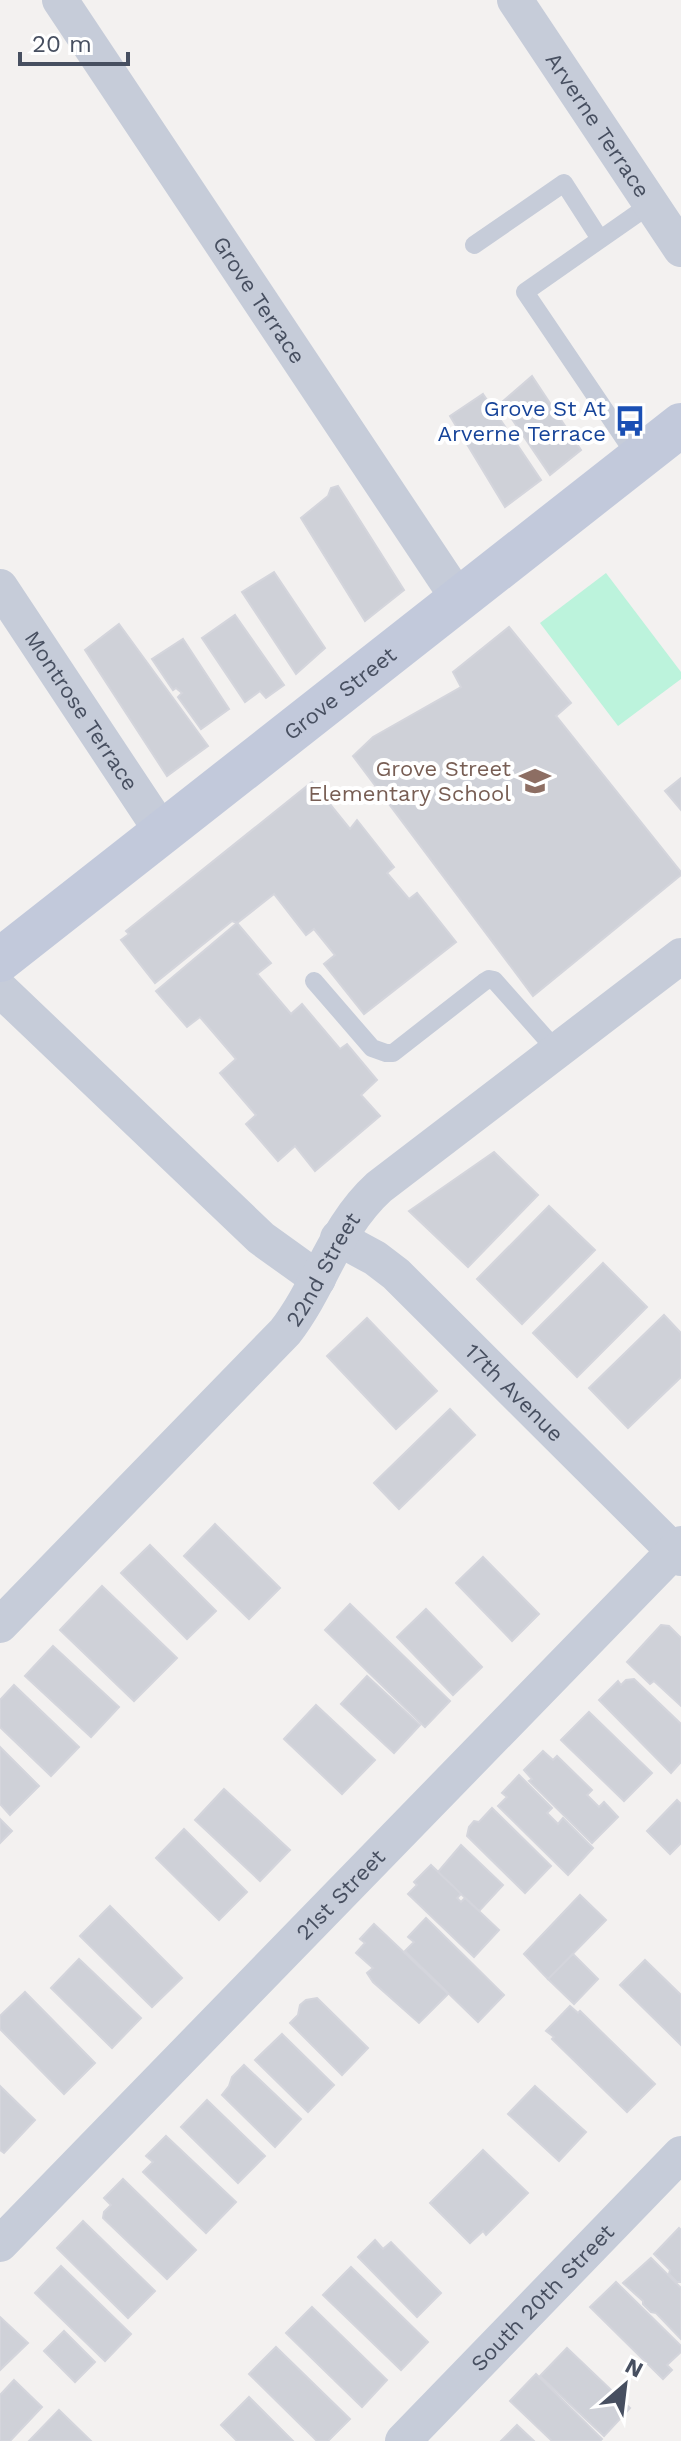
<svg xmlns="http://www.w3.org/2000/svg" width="681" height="2441" font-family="'Work Sans',sans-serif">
	<rect width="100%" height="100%" fill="#f3f1f0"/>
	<path fill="#bcf3dc" d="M606,573L681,672V679L618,726L540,623Z"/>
	<g fill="#cfd1d8" stroke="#d4d5dc" stroke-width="2">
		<path d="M532,376L581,450L550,475L501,403Z"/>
		<path d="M483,394L541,480L505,507L450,416Z"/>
		<path d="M338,486L404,590L365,621L301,518L328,496L331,488Z"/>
		<path d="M274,572L325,648L296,674L242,592Z"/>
		<path d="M235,615L284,685L266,698L260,691L245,702L202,638Z"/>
		<path d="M119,624L208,746L167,776L85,650Z"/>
		<path d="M509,627L571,703L556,716L681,872V875L533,996L353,756L373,737L461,687L453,672Z"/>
		<path d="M183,639L229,709L201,729L178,697L182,693L176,688L173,690L152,659Z"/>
		<path d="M681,778V810L665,791Z"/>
		<path d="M312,782L350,829L357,820L394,867L387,873L409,899L417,893L456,942L364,1014L324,964L335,955L314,929L306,935L274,894L237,923L232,921L155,983L121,940L129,934L126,931Z"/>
		<path d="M237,923L271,963L257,974L291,1014L302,1004L340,1049L347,1044L377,1080L361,1095L380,1116L315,1171L295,1146L278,1161L246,1124L256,1115L220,1073L236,1059L200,1017L187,1027L156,991Z"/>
		<path d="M494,1152L538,1195L468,1267L409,1211Z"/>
		<path d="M549,1206L595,1250L522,1324L477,1279Z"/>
		<path d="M603,1263L647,1307L577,1377L533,1333Z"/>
		<path d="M664,1315L681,1333V1377L628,1428L589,1388Z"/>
		<path d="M367,1318L437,1391L396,1429L327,1356Z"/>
		<path d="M450,1409L475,1435L399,1509L374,1483Z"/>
		<path d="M215,1524L280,1588L249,1619L184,1556Z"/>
		<path d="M150,1545L216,1611L187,1639L121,1573Z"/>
		<path d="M483,1557L539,1614L512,1641L456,1583Z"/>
		<path d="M102,1586L177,1658L134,1701L60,1630Z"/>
		<path d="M350,1604L450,1701L425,1727L325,1630Z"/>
		<path d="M426,1609L482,1667L453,1695L397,1637Z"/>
		<path d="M661,1625L669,1626L681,1638V1706L654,1681L650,1684L627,1662Z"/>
		<path d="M53,1646L119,1707L91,1737L25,1676Z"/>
		<path d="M367,1676L420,1725L394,1753L341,1704Z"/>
		<path d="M634,1679L681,1724V1762L671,1773L599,1700L618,1681L621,1685L626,1680Z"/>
		<path d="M14,1685L79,1747L51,1776L0,1727V1700Z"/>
		<path d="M316,1705L375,1760L342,1794L284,1739Z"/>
		<path d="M589,1712L652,1773L624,1801L561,1740Z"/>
		<path d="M0,1747L39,1786L10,1815L0,1804Z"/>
		<path d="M543,1751L553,1760L557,1756L592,1790L587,1795L599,1807L604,1802L618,1817L592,1843L529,1781L532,1779L524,1770Z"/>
		<path d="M519,1775L552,1808L547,1813L558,1824L563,1818L593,1848L568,1875L498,1806L507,1797L502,1793Z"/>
		<path d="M224,1789L290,1850L260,1881L195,1820Z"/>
		<path d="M677,1800L681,1804V1843L670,1854L647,1831Z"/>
		<path d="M492,1808L551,1866L525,1893L467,1836L469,1827L474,1821L479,1822Z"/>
		<path d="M0,1819L12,1831L0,1843Z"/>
		<path d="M184,1829L247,1892L219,1920L156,1858Z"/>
		<path d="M461,1845L503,1885L479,1911L438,1872Z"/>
		<path d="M431,1865L461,1894L457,1898L461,1902L465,1898L499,1930L474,1957L408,1894L417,1885L414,1882Z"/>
		<path d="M580,1895L606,1920L548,1979L524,1954Z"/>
		<path d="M110,1906L182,1978L152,2007L80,1936Z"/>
		<path d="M426,1918L504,1995L478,2022L405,1951L414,1942L408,1937Z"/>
		<path d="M374,1924L448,1994L419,2023L373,1982L367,1973L373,1968L356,1953L365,1943L360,1939Z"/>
		<path d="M573,1954L598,1979L574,2004L548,1979Z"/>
		<path d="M79,1959L141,2018L112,2048L51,1988Z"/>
		<path d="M645,1960L681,1995V2045L620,1985Z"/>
		<path d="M25,1992L95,2063L64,2094L0,2029V2016Z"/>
		<path d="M317,1998L368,2048L342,2075L290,2023L298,2015L300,2005L306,2000Z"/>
		<path d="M570,2006L578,2013L580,2011L655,2084L627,2112L552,2039L554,2037L546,2031Z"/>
		<path d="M282,2034L334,2085L308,2112L255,2060Z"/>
		<path d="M244,2065L301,2119L275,2147L222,2095L229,2086L232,2077Z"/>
		<path d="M0,2086L35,2120L4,2153L0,2150Z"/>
		<path d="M535,2086L586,2132L559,2161L508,2114Z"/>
		<path d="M207,2100L265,2156L238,2183L181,2127Z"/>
		<path d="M166,2136L236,2202L206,2233L143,2172L153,2162L146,2156Z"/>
		<path d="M483,2150L528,2193L486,2235L483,2231L470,2243L430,2203Z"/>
		<path d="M123,2179L196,2250L167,2279L103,2218L104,2212L111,2205L104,2198Z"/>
		<path d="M83,2221L155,2291L128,2318L57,2248Z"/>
		<path d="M679,2228L681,2230V2282H677L669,2274L670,2270L654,2254Z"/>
		<path d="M375,2240L383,2249L391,2242L441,2293L417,2317L358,2257Z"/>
		<path d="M651,2258L681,2288V2339L656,2313L651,2312L643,2304V2301L623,2283Z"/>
		<path d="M61,2266L131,2334L105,2361L35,2293Z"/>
		<path d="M351,2267L428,2342L401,2370L323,2295Z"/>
		<path d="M616,2282L681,2346V2352L667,2365L672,2370L663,2379L590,2307Z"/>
		<path d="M312,2307L387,2380L362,2407L286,2333Z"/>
		<path d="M0,2317L28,2343L0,2370Z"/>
		<path d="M64,2331L95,2362L75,2382L44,2351Z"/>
		<path d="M276,2347L350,2419L328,2441H317L249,2374Z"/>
		<path d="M567,2348L630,2408L604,2436L540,2376Z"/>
		<path d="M536,2374L602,2439L600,2441H552L510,2401Z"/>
		<path d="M14,2380L42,2407L10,2441H0V2395Z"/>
		<path d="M249,2397L293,2441H237L221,2425Z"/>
		<path d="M59,2410L91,2441H29Z"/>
		<path d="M517,2425L534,2441H501Z"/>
	</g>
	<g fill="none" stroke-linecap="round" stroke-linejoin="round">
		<g stroke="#c6ccd9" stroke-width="18">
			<path d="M474,245L564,183L600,239"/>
			<path d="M638,459L525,292L651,204"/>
			<path d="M314,981L372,1048L386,1053H393L484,982L489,979L494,980L557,1051"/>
		</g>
		<g stroke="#c6ccd9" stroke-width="36">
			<path id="s1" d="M60,0L458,598"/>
			<path id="s2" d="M515,0L681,249"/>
			<path id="s3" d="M0,587L163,833"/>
			<path d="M0,989L261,1238L318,1279"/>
			<path id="s4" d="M338,1238L375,1258L396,1274L681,1558"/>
			<path id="s5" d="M0,1625L285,1332C322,1284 334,1228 379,1187L681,956"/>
			<path id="s6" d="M0,2244L681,1544"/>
			<path id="s7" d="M403,2441L681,2154"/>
		</g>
		<path stroke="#c2c9db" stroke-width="44" id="s8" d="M0,960L681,425"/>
	</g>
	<defs>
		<symbol id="bus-bare" viewBox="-9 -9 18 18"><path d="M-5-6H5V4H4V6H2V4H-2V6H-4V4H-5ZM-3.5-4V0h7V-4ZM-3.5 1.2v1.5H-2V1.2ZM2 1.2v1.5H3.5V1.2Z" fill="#1a4fb4" stroke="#fff" stroke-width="2.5" paint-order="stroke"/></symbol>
		<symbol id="school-bare" viewBox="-9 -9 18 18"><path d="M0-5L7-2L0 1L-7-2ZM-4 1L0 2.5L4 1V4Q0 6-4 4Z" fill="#8d6e63" stroke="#fff" stroke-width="2.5" paint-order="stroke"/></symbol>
	</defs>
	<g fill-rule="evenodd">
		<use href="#bus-bare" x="608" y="399" width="44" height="44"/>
		<use href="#school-bare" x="513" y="759" width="44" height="44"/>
	</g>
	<g text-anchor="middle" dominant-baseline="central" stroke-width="8" stroke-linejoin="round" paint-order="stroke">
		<g font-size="22" fill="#474f60" stroke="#fff">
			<text stroke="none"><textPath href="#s2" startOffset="150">Arverne Terrace</textPath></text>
			<text stroke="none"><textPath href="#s1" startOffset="360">Grove Terrace</textPath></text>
			<text stroke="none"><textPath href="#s8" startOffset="432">Grove Street</textPath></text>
			<text stroke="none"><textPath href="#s3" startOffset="148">Montrose Terrace</textPath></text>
			<text stroke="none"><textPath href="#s5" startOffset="482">22nd Street</textPath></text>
			<text stroke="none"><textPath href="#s4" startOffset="236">17th Avenue</textPath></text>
			<text stroke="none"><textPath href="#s6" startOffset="488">21st Street</textPath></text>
			<text stroke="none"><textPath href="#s7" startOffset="200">South 20th Street</textPath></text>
		</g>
		<g font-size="22" fill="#164399" stroke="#fff" text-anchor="end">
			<text x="606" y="408">Grove St At<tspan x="606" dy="25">Arverne Terrace</tspan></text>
		</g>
		<g font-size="22" fill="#785e54" stroke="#fff" text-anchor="end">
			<text x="511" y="768">Grove Street<tspan x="511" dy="25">Elementary School</tspan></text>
		</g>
	</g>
	<g transform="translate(625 2385) rotate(28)" stroke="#ffffff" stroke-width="6" paint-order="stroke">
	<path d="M0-6L14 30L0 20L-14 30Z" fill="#474f60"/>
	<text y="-12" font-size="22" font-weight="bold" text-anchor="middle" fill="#474f60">N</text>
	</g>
	<path d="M20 52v12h108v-12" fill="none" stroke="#474f60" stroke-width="4"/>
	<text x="32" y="52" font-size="24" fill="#474f60" stroke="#ffffff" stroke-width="6" paint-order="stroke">20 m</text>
</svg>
